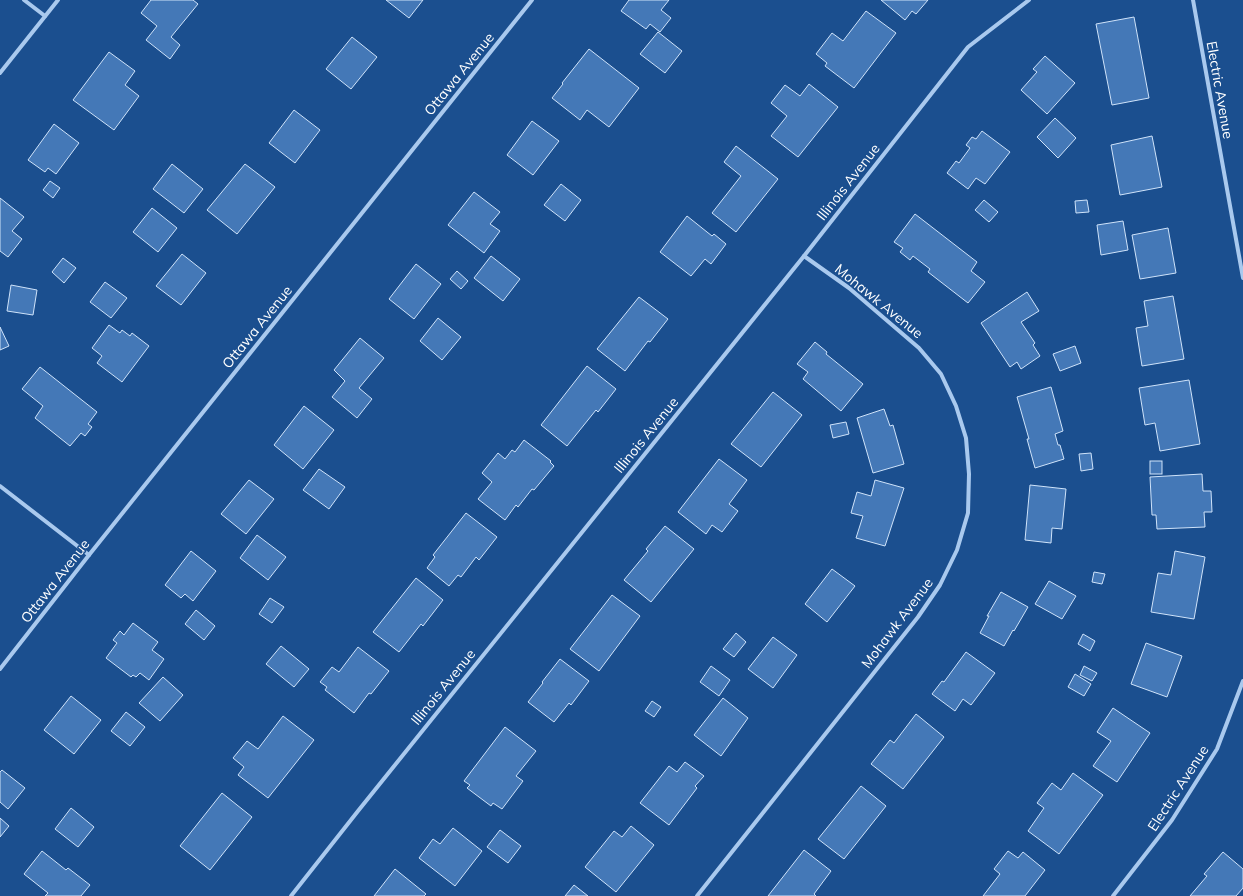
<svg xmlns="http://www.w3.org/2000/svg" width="1243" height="896" font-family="Mulish,sans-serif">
	<rect width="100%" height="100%" fill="#1b4f8f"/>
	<g fill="#4478b7" stroke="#cfe3fa">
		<path d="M151,0H193L198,4L171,37L180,45L170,59L146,40L157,26L141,13Z"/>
		<path d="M386,0H423L409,18Z"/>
		<path d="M629,0H669L661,10L671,18L660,32L650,24L646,29L621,11Z"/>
		<path d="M881,0H928L916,14L912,11L905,20Z"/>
		<path d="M866,11L896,33L854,88L825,66L827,63L816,54L832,33L843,41Z"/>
		<path d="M1134,17L1149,98L1112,105L1096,24Z"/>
		<path d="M658,32L682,51L665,73L640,54Z"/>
		<path d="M352,37L377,57L351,89L326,69Z"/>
		<path d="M589,49L639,88L609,127L587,110L580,120L552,98L563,84L562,83Z"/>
		<path d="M109,52L135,71L125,85L139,96L114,130L73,100Z"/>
		<path d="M1045,56L1075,83L1047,114L1021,90L1037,72L1033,69Z"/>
		<path d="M809,84L838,107L798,157L771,136L787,116L771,103L785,85L800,96Z"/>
		<path d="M294,110L320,130L295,163L269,143Z"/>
		<path d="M1055,118L1076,138L1058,158L1037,137Z"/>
		<path d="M532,121L559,141L533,175L507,155Z"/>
		<path d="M54,124L79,143L56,174L48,168L45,172L28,160Z"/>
		<path d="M982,131L1010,152L985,184L976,178L968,189L947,173L956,161L959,163L970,148L966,145L972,137L976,139Z"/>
		<path d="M1152,136L1162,187L1120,195L1111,145Z"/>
		<path d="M736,146L778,179L736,232L712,213L741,176L724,162Z"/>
		<path d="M172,164L203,189L184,213L153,189Z"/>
		<path d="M245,164L275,187L237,234L207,210Z"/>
		<path d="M50,181L60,188L53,198L43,190Z"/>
		<path d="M561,184L581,200L565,221L544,205Z"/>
		<path d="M474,192L500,212L490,224L500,231L484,253L448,225Z"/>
		<path d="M0,198L24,217L12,231L22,239L8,257L0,251Z"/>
		<path d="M984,200L998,212L989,222L975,210Z"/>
		<path d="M1087,200L1089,212L1076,213L1075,201Z"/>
		<path d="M152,208L177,228L158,252L133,232Z"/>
		<path d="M915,214L977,262L971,271L985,282L968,303L928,272L930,269L913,256L910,260L900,252L903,248L894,242Z"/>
		<path d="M687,216L712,236L714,234L726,244L711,264L705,259L691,276L660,252Z"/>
		<path d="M1123,221L1128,250L1101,255L1097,225Z"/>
		<path d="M1168,228L1176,273L1140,279L1132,235Z"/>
		<path d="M182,254L206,273L181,305L156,286Z"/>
		<path d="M491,256L520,279L503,301L474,278Z"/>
		<path d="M63,258L76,268L64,283L52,272Z"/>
		<path d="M416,264L441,284L414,319L389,299Z"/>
		<path d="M457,271L468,281L461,289L450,279Z"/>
		<path d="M105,282L127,298L111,318L90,302Z"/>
		<path d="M11,285L37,290L33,315L7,311Z"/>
		<path d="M1027,292L1039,311L1021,322L1035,343L1033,345L1040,356L1021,369L1017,362L1010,367L981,323Z"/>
		<path d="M1173,296L1184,359L1142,366L1136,328L1148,326L1144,301Z"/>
		<path d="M639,297L668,319L650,342L648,341L625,371L597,349Z"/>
		<path d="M438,318L461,337L442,360L420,341Z"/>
		<path d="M109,325L120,333L122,330L130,336L132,333L149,346L122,382L97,363L102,356L92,348Z"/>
		<path d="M0,327L9,346L0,350Z"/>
		<path d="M360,338L384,358L359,388L372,399L357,418L332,397L345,381L334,370Z"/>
		<path d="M815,342L827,352L826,354L863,384L841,411L803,379L808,372L797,364Z"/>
		<path d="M1075,346L1081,363L1060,371L1053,354Z"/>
		<path d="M587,366L616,389L598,412L596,410L567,446L541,425Z"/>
		<path d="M40,367L97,412L88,424L92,427L85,436L81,433L70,446L35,418L43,406L22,389Z"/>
		<path d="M1189,380L1200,444L1160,451L1155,423L1145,425L1139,388Z"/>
		<path d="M1051,387L1063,431L1055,434L1058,445H1060L1064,459L1035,468L1027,439H1029L1017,397Z"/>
		<path d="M773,392L802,415L761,467L731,444Z"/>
		<path d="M304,406L334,430L303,469L274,445Z"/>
		<path d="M884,409L890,426L893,425L904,464L873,473L857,418Z"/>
		<path d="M846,422L849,434L833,438L830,425Z"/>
		<path d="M524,440L551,461L550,462L554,466L534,490L532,489L518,507L516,505L505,520L478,499L492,482L482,473L498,453L505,459L512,450L515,452Z"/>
		<path d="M1091,453L1093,469L1081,471L1079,454Z"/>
		<path d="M719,459L747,480L729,504L738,511L722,532L712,525L706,534L678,512Z"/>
		<rect x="1150" y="461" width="12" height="13"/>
		<path d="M319,469L345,487L329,509L303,490Z"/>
		<path d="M1202,474L1203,491H1211L1212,512H1204L1205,527L1157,529L1156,515H1152L1150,477Z"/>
		<path d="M249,480L274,499L246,534L221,514Z"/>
		<path d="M875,480L904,488L885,546L856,538L863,516L851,513L857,492L871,496Z"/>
		<path d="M1030,485L1066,489L1062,529L1052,528L1051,543L1025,540Z"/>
		<path d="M466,513L497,537L479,560L476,557L461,577L458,575L449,586L427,568L435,557L433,555Z"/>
		<path d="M665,526L694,549L651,602L624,580L648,551L646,549Z"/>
		<path d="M257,535L286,557L268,580L240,558Z"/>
		<path d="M191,551L216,571L193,601L185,594L181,598L165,585Z"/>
		<path d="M1175,551L1205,557L1194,619L1151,612L1158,573L1171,575Z"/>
		<path d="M832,569L855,586L827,622L805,604Z"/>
		<path d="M1094,572L1105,574L1102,584L1092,582Z"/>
		<path d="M416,578L443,600L423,626L421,624L399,652L373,632Z"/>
		<path d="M1049,581L1076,596L1062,619L1035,604Z"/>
		<path d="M1001,592L1028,607L1014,631L1013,630L1004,646L980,633L989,616H987Z"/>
		<path d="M612,595L640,616L599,671L570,649Z"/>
		<path d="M270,598L284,607L272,623L259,614Z"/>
		<path d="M196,610L215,626L204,640L185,624Z"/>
		<path d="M133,623L158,642L152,650L164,659L149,680L140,673L136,677L133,675L131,677L106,658L117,643L113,640L120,631L124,635Z"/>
		<path d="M736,633L746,642L734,657L723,649Z"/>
		<path d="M1083,634L1095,641L1090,651L1078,644Z"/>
		<path d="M773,637L797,655L773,688L748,669Z"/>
		<path d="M1146,643L1182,656L1167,697L1131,684Z"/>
		<path d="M281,646L309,669L294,687L266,664Z"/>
		<path d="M358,647L389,671L371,694L369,693L354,713L325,690L327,687L320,682L332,667L339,672Z"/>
		<path d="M966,652L995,673L971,705L963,699L955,711L932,694L942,681L944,682Z"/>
		<path d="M560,659L589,681L571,705L569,703L554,722L528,702L543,683L542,682Z"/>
		<path d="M711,666L730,680L719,696L700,682Z"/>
		<path d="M1084,666L1097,673L1092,681L1080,675Z"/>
		<path d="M1075,674L1091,684L1084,696L1068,687Z"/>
		<path d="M163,677L183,695L160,721L139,703Z"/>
		<path d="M71,696L101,720L74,754L44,730Z"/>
		<path d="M723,698L748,718L721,756L694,735Z"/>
		<path d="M652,701L661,707L654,717L645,711Z"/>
		<path d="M1113,708L1150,733L1117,782L1093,766L1111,741L1097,732Z"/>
		<path d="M126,712L145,727L130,746L111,731Z"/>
		<path d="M916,714L944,737L903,789L871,764L890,740L894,743Z"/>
		<path d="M283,716L314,740L268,798L238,775L244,767L233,758L247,741L258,749Z"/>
		<path d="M505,727L536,751L516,776L523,781L502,809L493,803L491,806L467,788L470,785L464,781Z"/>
		<path d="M685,762L704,776L695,786L697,788L669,825L640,803L669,766L677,772Z"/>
		<path d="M2,770L25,788L8,809L0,802V772Z"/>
		<path d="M1073,773L1103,795L1059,854L1028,831L1044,808L1037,803L1052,783L1061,790Z"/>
		<path d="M861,786L886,806L844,859L818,839Z"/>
		<path d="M222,793L252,817L210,870L180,846Z"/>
		<path d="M71,808L94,827L78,847L55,829Z"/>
		<path d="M0,818L9,826L0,837Z"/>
		<path d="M631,826L654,845L616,892L585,867L614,831L622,837Z"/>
		<path d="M453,828L482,851L455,886L419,858L433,839L440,844Z"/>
		<path d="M500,830L521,846L508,863L487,847Z"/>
		<path d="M804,850L831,871L814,894L816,896H768Z"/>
		<path d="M42,851L66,870L68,868L90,885L81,896H45L48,893L24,874Z"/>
		<path d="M1008,851L1018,858L1023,852L1045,870L1025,896H983L1000,874L994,869Z"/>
		<path d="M1223,852L1243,869V888L1236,896H1190L1207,876L1204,874Z"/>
		<path d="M395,869L426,894L424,896H374Z"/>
		<path d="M574,885L588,896H565Z"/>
	</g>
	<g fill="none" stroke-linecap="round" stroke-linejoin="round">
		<g stroke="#a9c9ee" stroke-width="4">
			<path d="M24,0L45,16"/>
			<path d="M1193,0L1243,278"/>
			<path d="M0,73L58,0"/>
			<path d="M0,486L89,555"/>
			<path d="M0,669L89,555L532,0"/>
			<path d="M291,896L358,811L804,256L968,47L1029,0"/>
			<path d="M697,896L918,617L940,585L957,550L968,513L969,474L966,438L956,406L941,374L919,348L849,288L804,256"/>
			<path d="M1113,896L1172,820L1217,749L1243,681"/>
		</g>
	</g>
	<g text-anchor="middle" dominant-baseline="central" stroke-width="3" stroke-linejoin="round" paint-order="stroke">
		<g font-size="14" fill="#fff" stroke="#1b4f8f">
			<text transform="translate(459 74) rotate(-51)">Ottawa Avenue</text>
			<text transform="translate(1220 90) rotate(80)">Electric Avenue</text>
			<text transform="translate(848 182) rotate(-52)">Illinois Avenue</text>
			<text transform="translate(879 301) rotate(39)">Mohawk Avenue</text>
			<text transform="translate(257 327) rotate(-51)">Ottawa Avenue</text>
			<text transform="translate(646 435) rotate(-51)">Illinois Avenue</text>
			<text transform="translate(55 581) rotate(-52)">Ottawa Avenue</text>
			<text transform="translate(897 623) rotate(-53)">Mohawk Avenue</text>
			<text transform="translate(443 687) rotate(-51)">Illinois Avenue</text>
			<text transform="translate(1178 788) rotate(-57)">Electric Avenue</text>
		</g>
	</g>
</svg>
